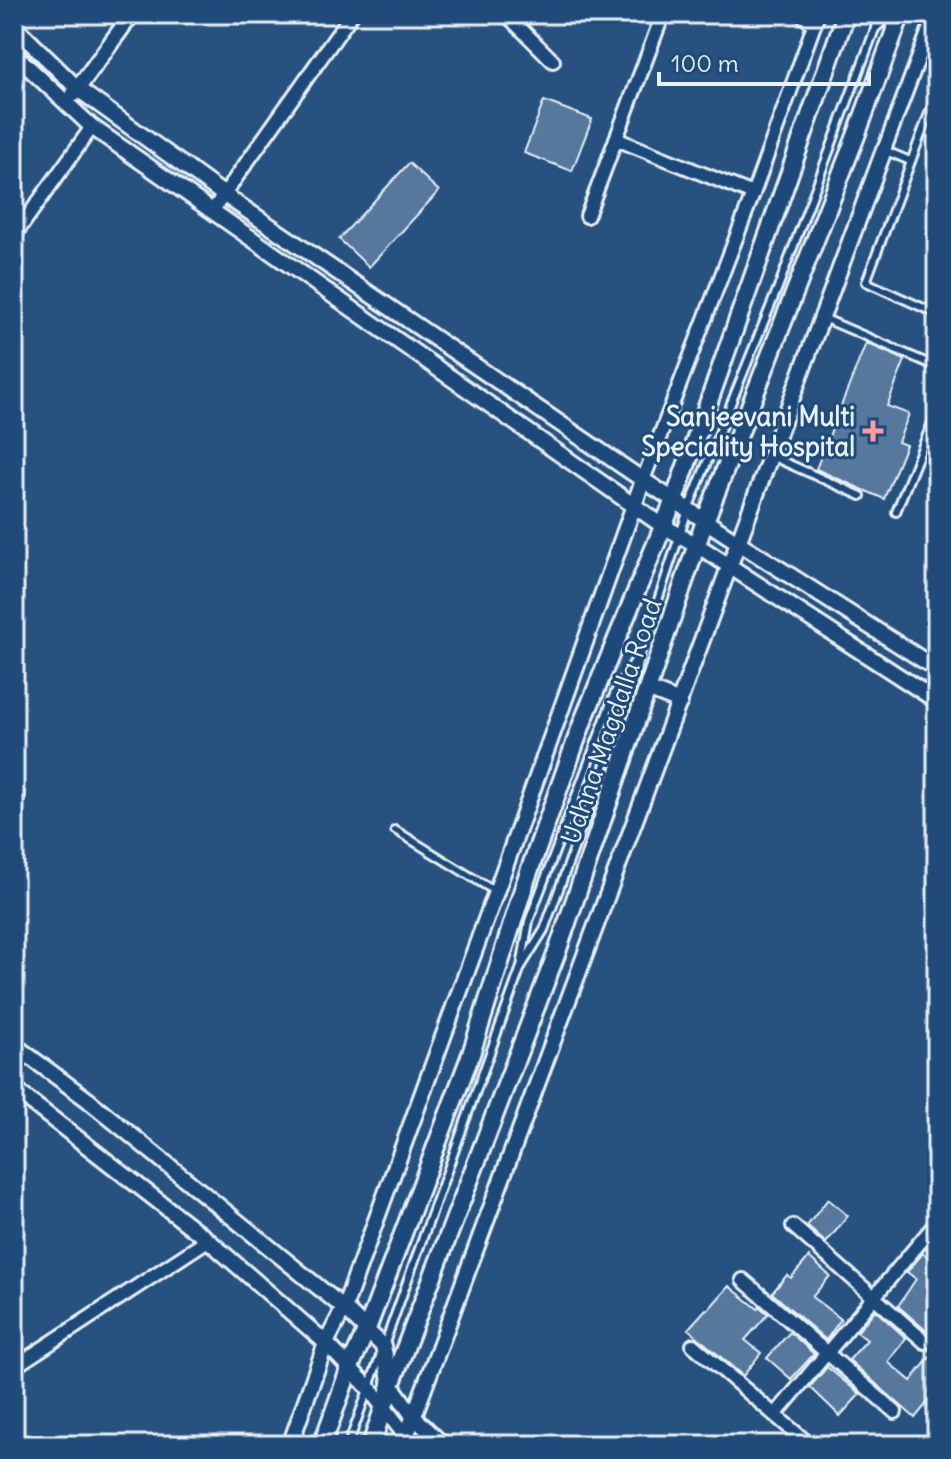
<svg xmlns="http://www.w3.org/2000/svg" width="951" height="1459" font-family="Delius,sans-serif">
	<rect width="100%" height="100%" fill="#27517f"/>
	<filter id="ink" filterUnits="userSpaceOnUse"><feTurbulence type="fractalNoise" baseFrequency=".0125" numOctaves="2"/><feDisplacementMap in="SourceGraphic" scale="16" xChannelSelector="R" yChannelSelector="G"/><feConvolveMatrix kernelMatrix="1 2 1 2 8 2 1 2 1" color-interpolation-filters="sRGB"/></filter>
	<g filter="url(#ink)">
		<g fill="#57789d" stroke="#e8f1f8" stroke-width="2">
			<path d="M544,101L592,119L572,171L524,153Z"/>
			<path d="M409,163L439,191L369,267L339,239Z"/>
			<path d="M866,343L905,360L887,406L909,414L898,442L906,445L884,499L816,469Z"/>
			<path d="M828,1199L848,1216L826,1243L807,1226Z"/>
			<path d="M923,1253L937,1266V1340L898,1306L916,1279L907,1272Z"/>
			<path d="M809,1257L830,1276L812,1297L841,1319L826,1340L772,1293L787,1275L791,1278Z"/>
			<path d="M729,1286L758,1309L760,1307L768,1314L745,1340L761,1353L743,1376L688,1329L706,1309L708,1310Z"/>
			<path d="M875,1310L906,1338L888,1362L911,1381L937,1348V1391L915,1418L849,1360L867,1340L857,1332Z"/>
			<path d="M790,1332L814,1354L791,1379L767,1358Z"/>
			<path d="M827,1367L860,1394L840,1416L810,1387Z"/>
		</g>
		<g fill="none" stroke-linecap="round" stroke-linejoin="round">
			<defs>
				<g id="service">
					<path d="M875,29L891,14"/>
					<path d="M937,92L866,282L937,314"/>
					<path d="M884,150L910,161"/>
					<path d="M823,318L937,367"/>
					<path d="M771,456L861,496"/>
					<path d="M896,512L937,410"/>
					<path d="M395,830L496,892"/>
					<path d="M521,967L544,930L629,699L641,651L689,507L779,285L875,29L876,14"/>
					<path d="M348,1445L521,967L529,921L615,692L637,657"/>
				</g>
				<g id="minor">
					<path d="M506,14L553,61"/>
					<path d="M801,14L814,25"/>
					<path d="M616,139L753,194"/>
					<path d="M884,150L935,14"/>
					<path d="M213,210L352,14"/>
					<path d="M587,216L663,14"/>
					<path d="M14,236L92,127"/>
					<path d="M643,480L753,194L818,14"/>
					<path d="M14,802L18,796"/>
					<path d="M793,1226L925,1342"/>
					<path d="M743,1280L895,1412"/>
					<path d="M693,1345L810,1445"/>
					<path d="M14,1367L208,1240"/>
					<path d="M775,1415L937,1222"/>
					<path d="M928,1445L937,1436"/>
				</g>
				<g id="tertiary">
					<path d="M14,26L78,89L223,194L643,480L739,543L937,669"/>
					<path d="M14,54L92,127L663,526L697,545L937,701"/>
					<path d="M73,95L132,14"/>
					<path d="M647,689L680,702"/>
					<path d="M14,1045L88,1100L344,1308L383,1346L391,1385L413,1416L443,1445"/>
					<path d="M14,1089L208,1240L326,1343L368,1387L406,1436L415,1445"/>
					<path d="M290,1445L326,1343L344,1308L496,892L643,480"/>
					<path d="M403,1445L884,150"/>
				</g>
				<g id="secondary">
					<path d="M322,1445L350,1367L367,1329L471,1054L526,880L583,721L674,500L846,14"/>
					<path d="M371,1445L391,1385L557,952L705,521L856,136L901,14"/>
				</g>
			</defs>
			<use href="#service" stroke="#e8f1f8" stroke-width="12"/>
			<use href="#minor" stroke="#e8f1f8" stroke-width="18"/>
			<use href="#tertiary" stroke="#e8f1f8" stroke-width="20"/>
			<use href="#secondary" stroke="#e8f1f8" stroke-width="22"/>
			<use href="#service" stroke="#1f4a7a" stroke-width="6"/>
			<use href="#minor" stroke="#1f4a7a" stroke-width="12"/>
			<use href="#tertiary" stroke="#1f4a7a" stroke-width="14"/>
			<use href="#secondary" stroke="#1f4a7a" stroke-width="16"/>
		</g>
	</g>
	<path fill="#ff9aa2" stroke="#1f4a7a" stroke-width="3" d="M869 419h8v8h8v8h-8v8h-8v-8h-8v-8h8z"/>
	<g text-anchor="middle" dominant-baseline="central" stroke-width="6" stroke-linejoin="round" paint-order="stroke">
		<g font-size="26" font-weight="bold" fill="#e8f1f8" stroke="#1f4a7a" text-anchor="end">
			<text x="855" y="416">Sanjeevani Multi<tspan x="855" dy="30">Speciality Hospital</tspan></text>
		</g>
		<g font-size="26" fill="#e8f1f8" stroke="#1f4a7a">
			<text transform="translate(611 721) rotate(-71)">Udhna Magdalla Road</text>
		</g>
	</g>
	<rect width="951" height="1459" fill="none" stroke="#1f4a7a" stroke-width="48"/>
	<rect x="24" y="24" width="903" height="1411" fill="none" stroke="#e8f1f8" stroke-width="3" filter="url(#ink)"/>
	<path d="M659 72v12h210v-12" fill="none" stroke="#e8f1f8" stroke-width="4"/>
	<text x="671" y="72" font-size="24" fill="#e8f1f8" stroke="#1f4a7a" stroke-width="6" paint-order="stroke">100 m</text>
</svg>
